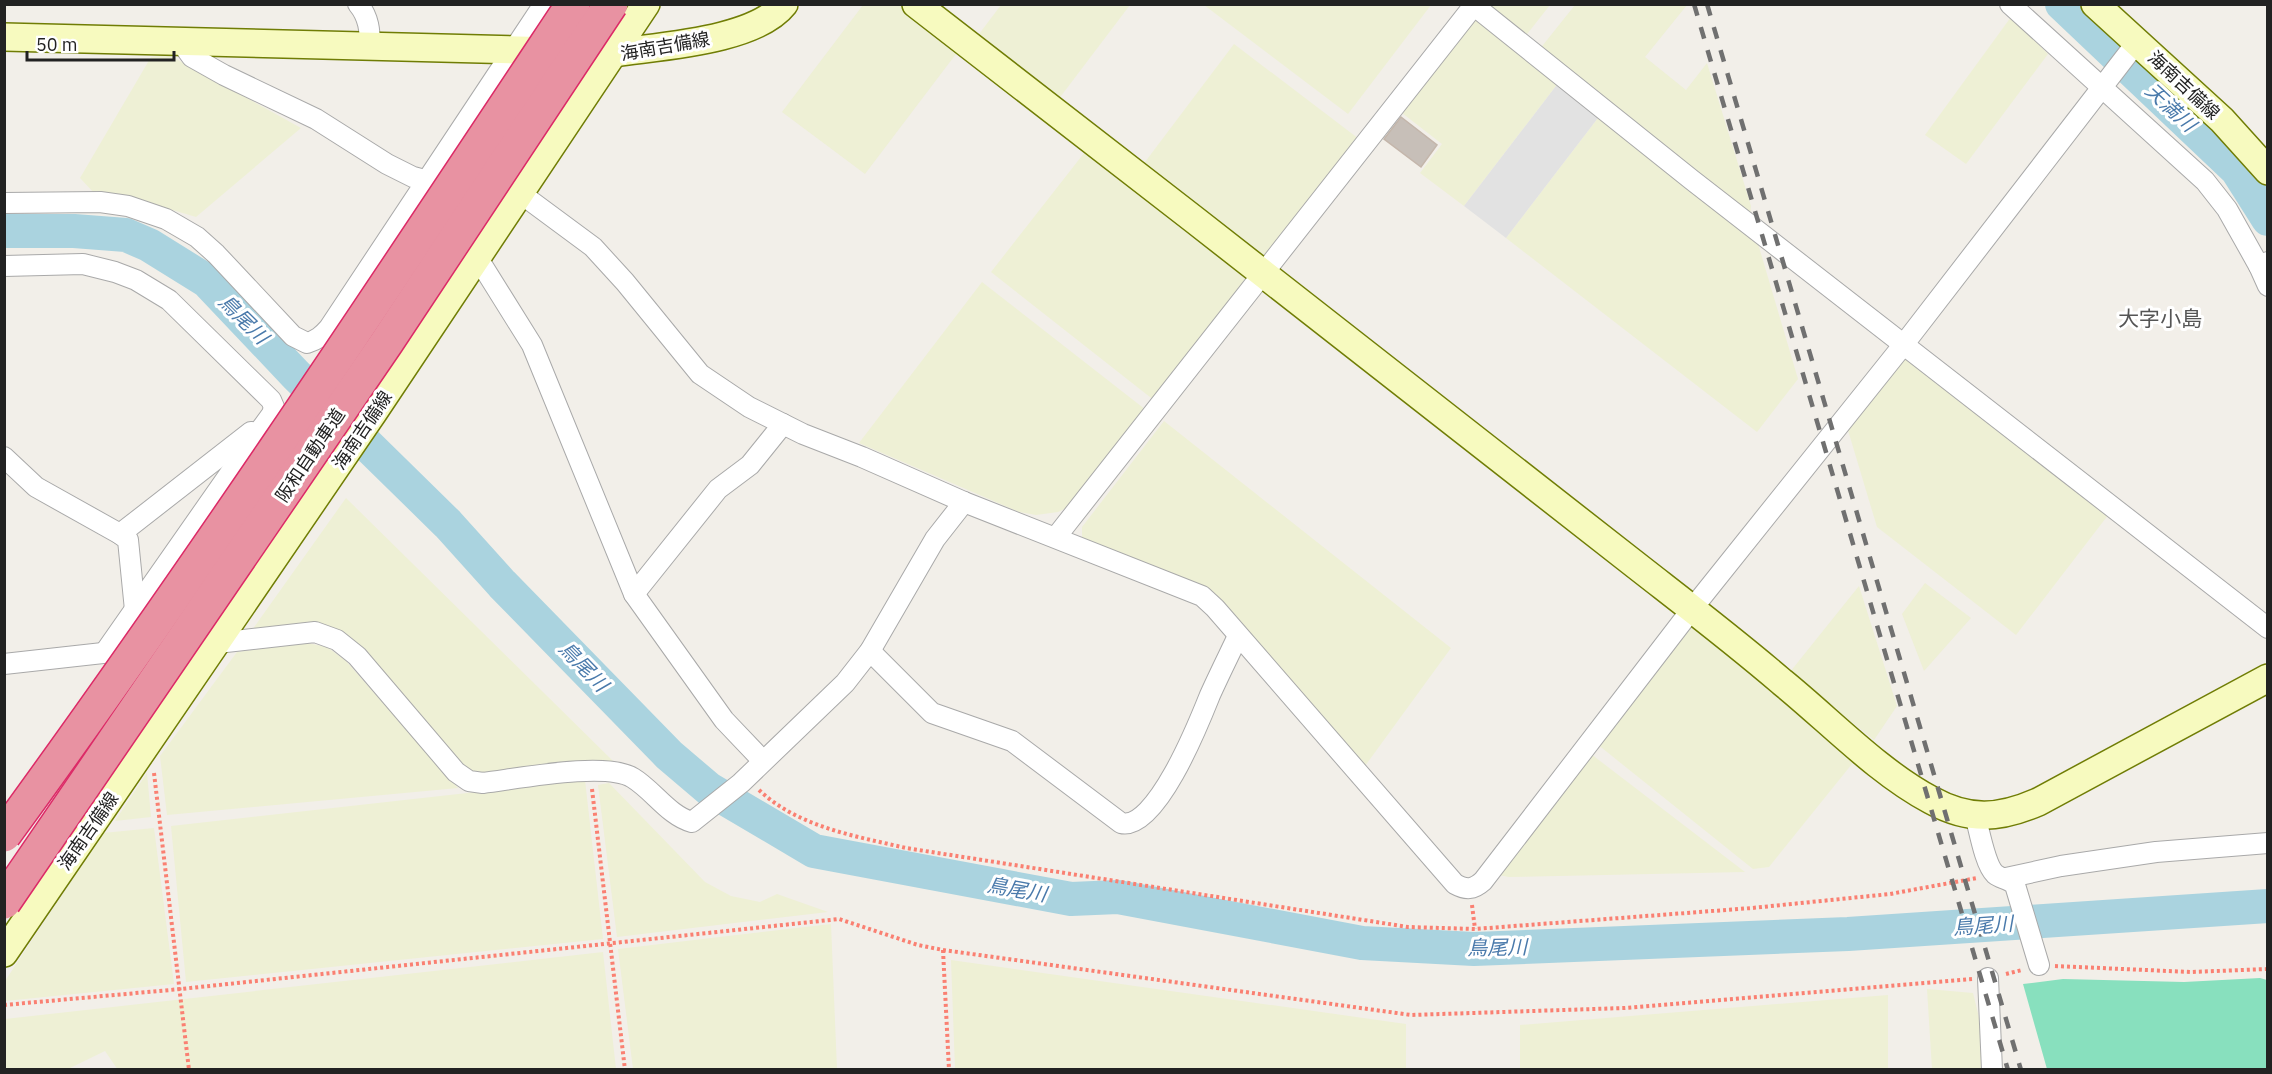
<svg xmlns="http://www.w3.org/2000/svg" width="2272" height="1074" font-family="'IBM Plex Sans','Noto Sans JP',sans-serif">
	<rect width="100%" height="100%" fill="#f2efe9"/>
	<g fill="#eef0d5">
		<path d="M1484,4L1550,5L1524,38Z"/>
		<path d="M863,5H899L959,50L865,174L782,112Z"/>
		<path d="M1001,5H1130L1058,100L976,38Z"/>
		<path d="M1204,5H1431L1348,114Z"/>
		<path d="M1575,5H1687L1645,57L1686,90L1707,63L1751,206L1750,218L1539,50Z"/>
		<path d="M2011,17L2048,54L1966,164L1925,135Z"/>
		<path d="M1474,18L1559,82L1464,206L1420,173L1442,144L1402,113Z"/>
		<path d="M1234,44L1359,139L1266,261L1142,166Z"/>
		<path d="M169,55L301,128L196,217L136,199L94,193L80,178L151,57Z"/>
		<path d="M1601,114L1754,230L1798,379L1757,432L1506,238Z"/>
		<path d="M1088,148L1249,281L1155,401L991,272Z"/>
		<path d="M982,282L1146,410L1077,503L1058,512L1036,515L1019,512L859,443Z"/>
		<path d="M1906,350L2112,510L2016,635L1877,527L1847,427Z"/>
		<path d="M1164,421L1451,648L1365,766L1208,588L1082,541V527Z"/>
		<path d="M346,498L614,762L491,773L470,771L454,760L352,638L320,625L252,630Z"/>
		<path d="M1925,583L1971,618L1924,671L1902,614Z"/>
		<path d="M1859,586L1897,706L1874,740L1790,672Z"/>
		<path d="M1686,627H1703L1856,759L1769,867L1753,869L1597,744Z"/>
		<path d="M307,643L327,647L346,661L458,788L167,815L160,756L237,652Z"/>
		<path d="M1591,754L1745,872L1509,877L1498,875Z"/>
		<path d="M147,773L151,817L115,821Z"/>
		<path d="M585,780L603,939L186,982L171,826Z"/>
		<path d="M609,783L705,882L731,896L760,902L777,894L828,912L617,937L598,785Z"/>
		<path d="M154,828L174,984L5,1001V981L103,833Z"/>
		<path d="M831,924L837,1069H633L618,949Z"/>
		<path d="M603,952L616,1069L118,1070L105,1051L68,1069H5V1019Z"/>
		<path d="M951,960L1406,1024V1069H955Z"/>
		<path d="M1927,989L1973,993L1988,1054L1989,1069H1932Z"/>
		<path d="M1888,995V1069H1520V1025Z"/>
	</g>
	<path fill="#88e0be" d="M2260,978L2267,980V1069H2047L2023,984L2063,979L2184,982Z"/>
	<path fill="#e2e2e2" d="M1559,82L1601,114L1506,238L1464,206Z"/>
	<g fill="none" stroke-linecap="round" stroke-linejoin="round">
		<g stroke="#aad3df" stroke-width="34">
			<path d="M2062,4L2237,170L2268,219"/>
			<path d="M4,231H74L126,235L149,245L207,281L296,375L448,524L502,584L669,755L709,789L814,851L1071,899L1118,897L1362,943L1474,949L1848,934L2268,906"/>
		</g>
	</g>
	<path fill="#c7bfb8" stroke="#c4b6ab" stroke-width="1.5" d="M1401,117L1437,145L1421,167L1384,139Z"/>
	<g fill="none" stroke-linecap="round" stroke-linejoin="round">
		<defs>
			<g id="street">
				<path d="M358,4C369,17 370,31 370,47"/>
				<path d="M1472,4L1692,180L2268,628"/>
				<path d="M2010,4L2205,181L2227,209L2259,266L2268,262"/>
				<path d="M181,42L192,57L224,75L316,119L387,164L413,177L428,181H439"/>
				<path d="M520,193L593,247L625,282L700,374L749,407L803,434L862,457L964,502L1202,596L1215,608L1455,884C1466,890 1473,890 1483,881L1692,609L1904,344L2137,42"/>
				<path d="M4,203L100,202L128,206L166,219L197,237L216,254L293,336L307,343C317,340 322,336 329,328L544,4"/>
				<path d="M477,257L532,345L634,594L724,720L763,761"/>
				<path d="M4,266L83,264L115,272L136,280L169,300L271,400L274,407L272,414L261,429L105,652"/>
				<path d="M2259,266L2268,286"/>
				<path d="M4,457L36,487L120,534L128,540L135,610"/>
				<path d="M120,534L251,432"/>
				<path d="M1056,537L1475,4"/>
				<path d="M634,594L718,489L750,465L783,424"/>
				<path d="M208,644L315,632L337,640L357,656L456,772L469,781L483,783C517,779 606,761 633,778C653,790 669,816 692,822L741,783L845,683L870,651L935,539L964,502"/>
				<path d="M870,651L932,713L1012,741L1121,823C1156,832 1200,720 1210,695C1219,675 1229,655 1238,636"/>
				<path d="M4,664L139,649"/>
				<path d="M1975,815C1979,829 1985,865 1995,874C2001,879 2009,879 2015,885L2039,965"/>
				<path d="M2006,878L2061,866L2156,852L2268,843"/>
				<path d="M1988,978L1992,1070"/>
			</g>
			<g id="secondary">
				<path d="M916,4C1154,188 1392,373 1628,559C1679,599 1732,639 1782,682C1829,720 1878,772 1931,800C1969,821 1999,819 2038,802L2268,678"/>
				<path d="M2095,4L2222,120L2268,171"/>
				<path d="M4,37L558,51"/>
				<path d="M603,52L615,53C660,46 755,41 784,4"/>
				<path d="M4,953L373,413L646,4"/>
			</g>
		</defs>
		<use href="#street" stroke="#a9a9a9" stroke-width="22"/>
		<use href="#secondary" stroke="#707d05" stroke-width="30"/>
		<g stroke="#fa8072" stroke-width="4" stroke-dasharray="3 3" stroke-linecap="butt">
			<path d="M154,773L189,1070"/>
			<path d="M592,789L625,1070"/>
			<path d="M759,790C798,827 855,836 906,848L1408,927L1475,929L1752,908L1890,894L1977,878"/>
			<path d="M1472,905L1475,929"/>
			<path d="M943,950L949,1070"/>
			<path d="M2055,966L2191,972L2268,969"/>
			<path d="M2006,974L2022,970"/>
			<path d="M4,1005L181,989L839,919L918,945L943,950L1411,1015L1624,1008L1972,979"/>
		</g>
		<use href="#street" stroke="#fff" stroke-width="20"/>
		<use href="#secondary" stroke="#f7fabf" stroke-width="27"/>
		<g stroke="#707070" stroke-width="4.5" stroke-dasharray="12 12" stroke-linecap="butt">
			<path d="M1694,4L2008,1070"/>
			<path d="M1707,4L2021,1070"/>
		</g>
		<defs>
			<g id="highway-bridge">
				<path d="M4,835C202,564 387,284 573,4"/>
				<path d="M4,902L387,342L611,4"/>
			</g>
		</defs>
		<use href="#highway-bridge" stroke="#dc2a67" stroke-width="36" stroke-linecap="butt"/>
		<use href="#highway-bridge" stroke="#e892a2" stroke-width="33"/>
	</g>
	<g text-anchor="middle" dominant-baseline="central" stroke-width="6" stroke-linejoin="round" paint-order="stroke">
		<g font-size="18" fill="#222" stroke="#fff">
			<text transform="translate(665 46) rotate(-10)">海南吉備線</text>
			<text transform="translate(2184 85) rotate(43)">海南吉備線</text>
			<text transform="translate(362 430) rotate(-56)">海南吉備線</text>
			<text transform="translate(310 455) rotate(-56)">阪和自動車道</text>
			<text transform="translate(88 831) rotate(-55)">海南吉備線</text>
		</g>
		<g font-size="20" font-style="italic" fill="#4a7aab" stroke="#fff">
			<text transform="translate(2171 107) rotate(43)">天満川</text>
			<text transform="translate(244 319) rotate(45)">鳥尾川</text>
			<text transform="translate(584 666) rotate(46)">鳥尾川</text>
			<text transform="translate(1017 889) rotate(10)">鳥尾川</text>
			<text transform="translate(1983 925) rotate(-4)">鳥尾川</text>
			<text transform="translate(1497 947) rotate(-1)">鳥尾川</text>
		</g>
		<g font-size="21" fill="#555" stroke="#fff">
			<text x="2160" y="318">大字小島</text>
		</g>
	</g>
	<rect width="2272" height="1074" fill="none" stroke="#222222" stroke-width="12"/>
	<path d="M27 51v9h147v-9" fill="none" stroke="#222222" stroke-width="3"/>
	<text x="36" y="51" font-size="18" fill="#222222" stroke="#ffffff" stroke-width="4.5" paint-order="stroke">50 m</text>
</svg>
